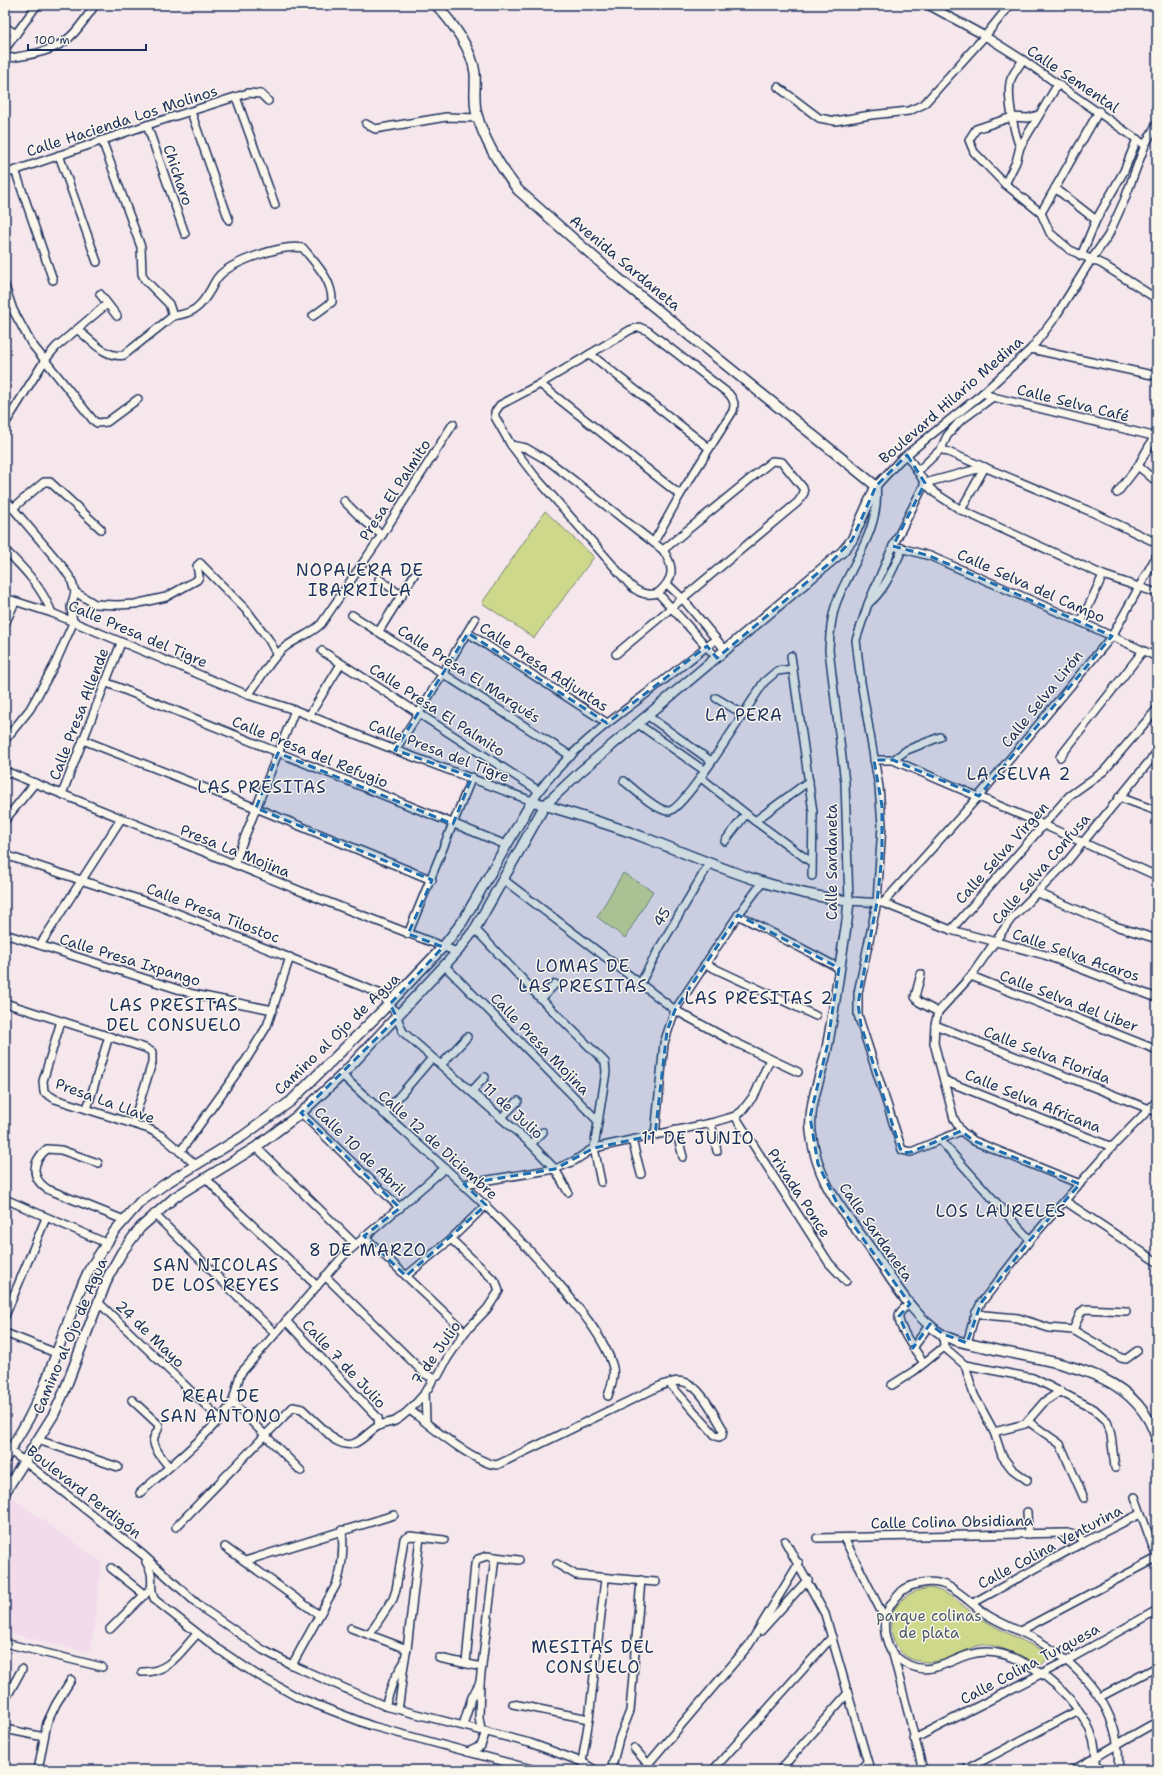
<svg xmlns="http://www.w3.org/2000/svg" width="1162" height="1775" viewBox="0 0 1162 1775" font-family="'Shantell Sans',sans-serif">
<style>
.built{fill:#f2dcec}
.green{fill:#cdd88b;stroke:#748474}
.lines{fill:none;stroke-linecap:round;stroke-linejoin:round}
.minor-casing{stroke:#1b2f5e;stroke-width:10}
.tertiary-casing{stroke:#1b2f5e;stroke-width:12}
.minor{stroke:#fbf7ec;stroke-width:7}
.tertiary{stroke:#fbf7ec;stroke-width:9}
.marked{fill:#1f6fb2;fill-opacity:0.2;stroke:#1f6fb2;stroke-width:3;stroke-dasharray:8 5;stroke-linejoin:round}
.labels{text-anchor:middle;stroke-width:3;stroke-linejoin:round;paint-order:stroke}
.street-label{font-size:15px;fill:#1b2f5e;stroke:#fbf7ec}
.park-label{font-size:15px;fill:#485969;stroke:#fbf7ec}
.quarter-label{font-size:17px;letter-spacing:1px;fill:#1b2f5e;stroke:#fbf7ec}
</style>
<rect width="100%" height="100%" fill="#f6e7ec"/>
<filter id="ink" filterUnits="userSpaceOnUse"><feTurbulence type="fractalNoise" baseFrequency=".025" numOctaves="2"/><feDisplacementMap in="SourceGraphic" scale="8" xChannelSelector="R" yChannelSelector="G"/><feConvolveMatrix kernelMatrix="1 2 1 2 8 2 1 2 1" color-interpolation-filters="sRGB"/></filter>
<g filter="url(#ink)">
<!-- built -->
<polygon class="built" points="12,1498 102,1562 91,1653 5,1632 5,1510"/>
<!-- green -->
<g class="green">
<polygon points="545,511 594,557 534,638 482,603"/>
<polygon points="623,873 653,891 625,938 597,917"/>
<path d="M930 1588C956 1594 960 1606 980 1618 1003 1632 1028 1643 1052 1655L1039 1667C1022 1658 1002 1644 982 1645 971 1646 962 1654 951 1658 928 1665 902 1665 893 1638 889 1626 891 1613 898 1604 907 1593 917 1590 930 1588Z"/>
</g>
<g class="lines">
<!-- minor casing -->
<g class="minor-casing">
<g id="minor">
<polyline points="928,5 985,36 1023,60 1145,145"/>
<polyline points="5,27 16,34"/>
<polyline points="5,49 37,5"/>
<path d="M5 59C26 55 53 53 70 37 80 28 87 16 95 5"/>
<polyline points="1058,84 1020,147 1016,162 1005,184 1041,213 1050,233 1070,250 1102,264 1157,299"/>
<polyline points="778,87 819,118 835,121 871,115 909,111 924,104 985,36 1010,5"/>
<polyline points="236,97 275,205"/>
<polyline points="191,112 229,220"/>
<path d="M1157 123 1145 145 1124 201 1108 236 1091 260 1054 319 1031 349 983 393 900 460 876 486C881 528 852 563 837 601 831 617 830 633 829 650L845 783 849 901 883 903 951 930 1045 955 1157 998"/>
<polyline points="366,124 375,129 446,117 479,118"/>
<polyline points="147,125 185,234"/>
<path d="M1020 147C1014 133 1006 93 1011 79 1014 72 1019 66 1023 60"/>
<polyline points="59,155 97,262"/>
<polyline points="15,170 53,280"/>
<polyline points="5,174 147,125 248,93 261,94 268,101"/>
<polyline points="1005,184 974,152 969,140 976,129 1012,117 1028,118 1038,115"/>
<polyline points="1055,188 1096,220"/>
<polyline points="1041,213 1099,111"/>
<polyline points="1081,256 1096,220 1124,171 1137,139"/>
<polyline points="5,286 13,310 31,343 93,420 97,423 107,422 138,399"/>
<polyline points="100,294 117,316"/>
<path d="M173 316C194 313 200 308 211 289 213 285 216 279 219 276 233 261 283 244 303 248 315 263 333 280 332 302L313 316"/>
<path d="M78 330C91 340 106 359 124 355L173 316 169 304 145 280 142 274 141 247 102 140"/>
<polyline points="1031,349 1157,376"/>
<polyline points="590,354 709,448"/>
<polyline points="540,384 680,495"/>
<polyline points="983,393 993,397 1157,437"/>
<polyline points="5,424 45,360 56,347 107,304"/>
<path d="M511 445 526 448 550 462 663 550C675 568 674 579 658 593 648 596 638 593 630 585L534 475 511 445 495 417V412L500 405 540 384 630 330 639 327 648 331 729 394C734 400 735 404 733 411L680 495 654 542"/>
<polyline points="941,449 1094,513 1157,543"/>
<polyline points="907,455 925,483 935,493 961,510 1103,575 1157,593"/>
<polyline points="1138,466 1157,482"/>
<polyline points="919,470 941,449 947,436 959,422 993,397"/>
<polyline points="1117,493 1138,466 1157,432"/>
<polyline points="5,499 62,566 71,579 75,592 71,607 73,623 55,664 30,709 5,740"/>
<polyline points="344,501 361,518 382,535"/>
<polyline points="13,508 44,482 50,482 101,529"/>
<polyline points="961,510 985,467"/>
<polyline points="893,546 930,556 1081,622 1157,657"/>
<path d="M5 550C25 569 42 588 52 613"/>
<polyline points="379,579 402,596"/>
<polyline points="667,584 683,599 726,651"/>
<polyline points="75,592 95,604 117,605 135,604 166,597 197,580 199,577 197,566 200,563 248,612 269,640 277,655"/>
<polyline points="658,593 717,658"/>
<path d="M5 598 52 613 248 695 295 710 395 750 532 801C558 761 604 725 642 697 667 678 692 658 716 639"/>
<path d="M869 603C886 589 893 568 903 548"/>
<polyline points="352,615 571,756"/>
<polyline points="1081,622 1103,575"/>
<polyline points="5,624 15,602"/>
<polyline points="379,631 414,575"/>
<polyline points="468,633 607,723"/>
<polyline points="322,651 539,791"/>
<polyline points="616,654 798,502 804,493 803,488 782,462 772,461 663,550"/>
<polyline points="791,656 813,812 812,876"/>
<polyline points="105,682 506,845"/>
<path d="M248 695C260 680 270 659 284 648 296 638 310 635 321 624L382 535 453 424"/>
<polyline points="716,698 743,714"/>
<polyline points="309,716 341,664"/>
<polyline points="648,716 711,761"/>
<polyline points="638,724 705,771"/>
<polyline points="83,740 256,808 432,880"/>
<polyline points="395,750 419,713 475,619"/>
<polyline points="1060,757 1143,651"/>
<polyline points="874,760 893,760 1044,825 1157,876"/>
<polyline points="893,760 907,750 940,737"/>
<polyline points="5,771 320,899 457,952"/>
<polyline points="700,777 755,821 811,862"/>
<path d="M624 781C634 789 658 812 669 811 685 809 752 700 764 682L777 671 793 669"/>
<polyline points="62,794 121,643"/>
<polyline points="1119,797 1157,811"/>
<polyline points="5,820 35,783"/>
<polyline points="755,821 809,781"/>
<polyline points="725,841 746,814"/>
<polyline points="5,855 159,906 381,994 394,1010 403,1032 531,1144 555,1169 568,1192"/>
<polyline points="234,864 295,710"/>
<polyline points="504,880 675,1010 728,1039 798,1072"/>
<polyline points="1038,893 1115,926 1157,939"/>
<polyline points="883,903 979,796 1112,636 1157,555"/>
<polyline points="738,915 839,968"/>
<polyline points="475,929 541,999 605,1062 606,1072 594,1148 601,1182"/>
<polyline points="951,930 1069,796 1104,771 1157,709"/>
<polyline points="5,934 193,994 273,1010"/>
<polyline points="408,934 472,777"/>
<polyline points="40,945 121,819"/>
<polyline points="705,964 816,1016"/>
<polyline points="445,966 597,1120"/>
<polyline points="921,974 915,997 919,1002 938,1012"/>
<polyline points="971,976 1157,1050"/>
<polyline points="640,984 660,947 709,864"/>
<polyline points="541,999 555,984"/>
<polyline points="5,1003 145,1048 152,1052 152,1063 133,1123"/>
<polyline points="61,1021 43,1081 44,1092 55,1099 149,1129 162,1136 196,1165"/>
<polyline points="935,1025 1157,1112"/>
<polyline points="441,1065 467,1037"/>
<path d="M342 1075C419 1147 498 1209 564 1290 581 1311 604 1338 612 1364 616 1375 611 1386 608 1396"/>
<polyline points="944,1080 1112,1147"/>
<polyline points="472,1091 485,1077"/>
<polyline points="87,1109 109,1036"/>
<polyline points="301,1113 400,1208"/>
<polyline points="384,1114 432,1058"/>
<polyline points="735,1116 829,1263 846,1281"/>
<polyline points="501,1118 518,1101"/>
<polyline points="711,1123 717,1151"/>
<polyline points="676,1130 683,1157"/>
<polyline points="961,1131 911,1152 902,1150 858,1015 858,993 877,902 882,825 879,787 861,682 856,640 868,604 893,546 925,483 985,467"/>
<polyline points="655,1135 664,1043 675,1010 738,915 762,883"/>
<polyline points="632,1140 641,1174"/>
<polyline points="940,1140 1030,1240"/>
<polyline points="531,1144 543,1132"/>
<polyline points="256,1147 355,1244"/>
<polyline points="180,1152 246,1060 267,1026 290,957"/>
<path d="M98 1163 61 1150 47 1149C31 1162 31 1178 47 1189L124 1220"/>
<polyline points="206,1178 228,1202 317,1286"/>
<polyline points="464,1184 555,1169 574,1161 594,1148 711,1123 735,1116 742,1111 755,1094 770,1059"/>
<polyline points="1080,1184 974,1141 961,1131 954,1119 934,1043 935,1025 938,1012 971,976 1011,919 1066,863 1157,752"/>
<polyline points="5,1199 106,1243"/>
<polyline points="1065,1201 1157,1262"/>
<polyline points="154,1214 275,1333"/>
<polyline points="364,1236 465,1332"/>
<polyline points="325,1276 425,1374 433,1378"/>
<polyline points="406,1276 451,1239 486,1205"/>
<polyline points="98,1302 219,1418"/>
<path d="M910 1304C906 1307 900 1310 899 1315 897 1327 917 1353 924 1363"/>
<polyline points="976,1312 984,1315 1018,1318 1049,1328 1073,1330 1121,1358 1126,1359 1137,1351"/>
<polyline points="5,1316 46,1218"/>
<polyline points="286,1321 378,1418 379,1426"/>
<polyline points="1073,1330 1081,1312 1085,1309 1126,1311"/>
<polyline points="5,1333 56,1353"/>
<polyline points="967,1343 974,1318 981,1303 1030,1240 1112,1147 1157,1101"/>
<polyline points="944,1347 965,1365 1033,1378 1094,1409 1107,1421 1111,1435 1115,1468"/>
<polyline points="913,1348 930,1324"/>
<polyline points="965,1365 974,1395 994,1432 1002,1456 1012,1469 1027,1480"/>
<polyline points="433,1378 438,1376 447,1359 465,1332 487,1309 499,1291 496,1282 451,1239"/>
<polyline points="892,1385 914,1371 944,1347 943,1334"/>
<polyline points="425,1392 426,1422"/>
<path d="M132 1400 159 1425C159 1431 156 1432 154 1437 151 1447 164 1460 169 1467"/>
<polyline points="233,1403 301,1471"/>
<path d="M410 1410C429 1425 474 1463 497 1465L660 1386C668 1383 676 1380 684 1382 700 1385 715 1416 723 1429L722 1436 719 1437 715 1435 669 1383"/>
<polyline points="1029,1422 1060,1444 1084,1498"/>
<polyline points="994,1432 1025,1424 1044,1402 1061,1391"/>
<polyline points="38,1440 118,1467"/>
<polyline points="10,1451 24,1461 142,1554 202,1608 263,1650 292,1665 385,1706 530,1743 582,1762 595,1770"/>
<path d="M140 1493C171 1465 206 1438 231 1405 234 1401 237 1381 241 1373L344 1255 445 1168"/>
<polyline points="1135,1497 1157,1558"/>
<polyline points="1027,1512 1028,1534"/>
<path d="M176 1527 293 1407 302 1409 335 1440C357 1453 363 1434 380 1425 385 1423 390 1423 395 1421 407 1414 430 1391 433 1378"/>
<polyline points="817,1538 1067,1533 1078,1536 1084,1542"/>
<polyline points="844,1538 885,1619"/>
<polyline points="785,1541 825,1614 870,1770"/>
<polyline points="225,1547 319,1615"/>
<polyline points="245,1561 394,1515"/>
<path d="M146 1562C157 1578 147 1587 155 1600L215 1647 254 1673 299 1698 372 1726 535 1770"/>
<polyline points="557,1564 576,1575 656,1582"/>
<polyline points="111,1568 145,1595"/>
<polyline points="973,1603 1084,1542 1140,1514"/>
<polyline points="351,1628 407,1649"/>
<polyline points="110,1629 151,1588"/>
<polyline points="761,1631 808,1579"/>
<polyline points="1020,1631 1157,1558"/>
<polyline points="369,1635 393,1599 396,1590 404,1539 410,1536 444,1540"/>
<polyline points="5,1643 102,1667"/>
<polyline points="893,1654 923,1770"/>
<polyline points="439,1658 482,1667"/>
<polyline points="466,1663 475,1564 478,1559 487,1556 519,1560"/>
<path d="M292 1665 336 1585C343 1567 344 1550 342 1530"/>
<path d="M142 1672C169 1673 180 1652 197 1634"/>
<polyline points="1100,1697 1157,1667"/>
<polyline points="5,1700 22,1669"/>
<polyline points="513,1704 589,1719"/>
<polyline points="385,1706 394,1679 403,1664"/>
<path d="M398 1709C402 1689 402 1669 407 1649L420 1537"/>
<polyline points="463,1725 472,1697 480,1682"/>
<polyline points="5,1729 44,1737"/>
<polyline points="481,1730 479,1717 480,1682 495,1557"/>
<polyline points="914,1739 1066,1661 1157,1610"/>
<polyline points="634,1748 653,1770"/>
<polyline points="468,1752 481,1746 486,1731"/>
<polyline points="582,1762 589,1719 605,1579"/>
<polyline points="648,1764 749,1645 799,1563"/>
<polyline points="38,1770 47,1723 56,1704 71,1680"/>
<polyline points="611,1770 619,1739 630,1711 641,1580"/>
<polyline points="713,1770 832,1637"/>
<polyline points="780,1770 847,1694"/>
<polyline points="860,1770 867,1762"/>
<polyline points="965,1770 1077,1711"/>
<path d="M1073 1770C1101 1755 1128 1737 1157 1722"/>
<path d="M1096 1770C1097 1754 1094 1736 1086 1722 1068 1690 1024 1652 986 1652 951 1652 932 1687 895 1656 887 1649 883 1630 885 1619 887 1608 894 1599 902 1591 908 1586 915 1584 923 1583 952 1578 967 1603 989 1616 1004 1625 1021 1631 1037 1640 1084 1668 1123 1712 1118 1770"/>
</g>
</g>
<!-- tertiary casing -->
<g class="tertiary-casing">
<g id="tertiary">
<path d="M5 1459 29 1418 44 1387 79 1292 89 1270 114 1232 140 1202 165 1184 243 1136 291 1101 383 1010 443 947 463 921 532 801C569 813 606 823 643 837 713 864 773 892 849 901L847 921C840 963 835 1006 827 1048 822 1075 808 1103 811 1132 813 1149 818 1167 826 1183 837 1206 853 1224 868 1245 890 1275 910 1315 943 1335 955 1342 970 1344 984 1347 1046 1363 1135 1365 1157 1440"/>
<path d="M5 1492 54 1414 64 1392 108 1277 122 1252 140 1228 175 1197 256 1147 301 1113 342 1075 457 952 475 929 545 805 580 772 842 552 852 540 876 486 618 278 518 190C501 168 485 142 477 115 473 101 476 87 475 73 472 49 452 22 436 5"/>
</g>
</g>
<!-- minor -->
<use href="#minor" class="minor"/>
<!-- tertiary -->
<use href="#tertiary" class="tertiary"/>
</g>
</g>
<!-- marked area -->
<path class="marked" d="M907 455 925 483 893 546 930 556 1112 636 979 796 893 760H874L882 806V856L877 902 858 1004 861 1025 900 1148 903 1153 911 1152 961 1131 974 1141 1080 1184 1030 1240 981 1303 967 1343 943 1334 930 1324 913 1348 899 1316 910 1304 836 1201 818 1164 810 1117 827 1047 839 968 738 915 675 1010 667 1031 655 1135 594 1148 555 1169 464 1184 486 1205 406 1276 364 1236 400 1208 301 1113 397 1018 390 1004 443 947 408 934 432 880 256 808 278 753 453 824 472 777 395 750 468 633 607 723 707 646 717 658 832 561 852 540 876 486Z"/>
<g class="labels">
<!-- street labels -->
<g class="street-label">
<text transform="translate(1073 79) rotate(34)" y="5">Calle Semental</text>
<text transform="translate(122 121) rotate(-18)" y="5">Calle Hacienda Los Molinos</text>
<text transform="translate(178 175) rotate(71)" y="5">Chicharo</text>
<text transform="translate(625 263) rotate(40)" y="5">Avenida Sardaneta</text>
<text transform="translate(951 400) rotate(-41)" y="5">Boulevard Hilario Medina</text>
<text transform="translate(1073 403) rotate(14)" y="5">Calle Selva Café</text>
<text transform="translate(395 490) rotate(-57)" y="5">Presa El Palmito</text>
<text transform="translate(1031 586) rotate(24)" y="5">Calle Selva del Campo</text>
<text transform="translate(138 634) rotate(23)" y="5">Calle Presa del Tigre</text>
<text transform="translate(544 667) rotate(33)" y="5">Calle Presa Adjuntas</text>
<text transform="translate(469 674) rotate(33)" y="5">Calle Presa El Marqués</text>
<text transform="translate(1042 699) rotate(-51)" y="5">Calle Selva Lirón</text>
<text transform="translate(437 710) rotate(33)" y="5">Calle Presa El Palmito</text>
<text transform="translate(79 714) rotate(-69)" y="5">Calle Presa Allende</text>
<text transform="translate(439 751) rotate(21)" y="5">Calle Presa del Tigre</text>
<text transform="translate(310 752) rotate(22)" y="5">Calle Presa del Refugio</text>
<text transform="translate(235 851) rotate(22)" y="5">Presa La Mojina</text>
<text transform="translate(1002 853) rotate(-48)" y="5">Calle Selva Virgen</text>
<text transform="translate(832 862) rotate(-90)" y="5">Calle Sardaneta</text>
<text transform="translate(1041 869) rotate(-49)" y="5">Calle Selva Confusa</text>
<text transform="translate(213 913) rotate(21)" y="5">Calle Presa Tilostoc</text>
<text transform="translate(662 917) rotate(-59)" y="5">45</text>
<text transform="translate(1076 955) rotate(19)" y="5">Calle Selva Acaros</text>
<text transform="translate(130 960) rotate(17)" y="5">Calle Presa Ixpango</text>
<text transform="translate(1069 1001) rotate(21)" y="5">Calle Selva del Liber</text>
<text transform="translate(337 1034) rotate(-44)" y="5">Camino al Ojo de Agua</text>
<text transform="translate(540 1044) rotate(46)" y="5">Calle Presa Mojina</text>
<text transform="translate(1047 1055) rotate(21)" y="5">Calle Selva Florida</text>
<text transform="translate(105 1101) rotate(20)" y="5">Presa La Llave</text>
<text transform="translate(1033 1101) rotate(22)" y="5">Calle Selva Africana</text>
<text transform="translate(513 1111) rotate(42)" y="5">11 de Julio</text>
<text transform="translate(438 1145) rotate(42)" y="5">Calle 12 de Diciembre</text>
<text transform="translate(360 1151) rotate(44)" y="5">Calle 10 de Abril</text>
<text transform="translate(799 1193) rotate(57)" y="5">Privada Ponce</text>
<text transform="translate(876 1232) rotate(55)" y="5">Calle Sardaneta</text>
<text transform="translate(150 1334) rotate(44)" y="5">24 de Mayo</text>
<text transform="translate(70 1336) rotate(-67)" y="5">Camino al Ojo de Agua</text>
<text transform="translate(436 1353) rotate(-55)" y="5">7 de Julio</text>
<text transform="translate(344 1364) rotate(47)" y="5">Calle 7 de Julio</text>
<text transform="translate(84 1492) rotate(38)" y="5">Boulevard Perdigón</text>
<text transform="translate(952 1522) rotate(-1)" y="5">Calle Colina Obsidiana</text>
<text transform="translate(1050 1547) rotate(-28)" y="5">Calle Colina Venturina</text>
<text transform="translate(1030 1664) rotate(-28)" y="5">Calle Colina Turquesa</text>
</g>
<!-- park labels -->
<g class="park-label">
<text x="929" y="1621">parque colinas<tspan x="929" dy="17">de plata</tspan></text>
</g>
<!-- quarter labels -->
<g class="quarter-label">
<text x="360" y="576">NOPALERA DE<tspan x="360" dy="20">IBARRILLA</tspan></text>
<text x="744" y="721">LA PERA</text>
<text x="1019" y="780">LA SELVA 2</text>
<text x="262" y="793">LAS PRESITAS</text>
<text x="583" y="972">LOMAS DE<tspan x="583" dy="20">LAS PRESITAS</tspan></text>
<text x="759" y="1004">LAS PRESITAS 2</text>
<text x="174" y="1011">LAS PRESITAS<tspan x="174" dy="20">DEL CONSUELO</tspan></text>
<text x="698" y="1144">11 DE JUNIO</text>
<text x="1001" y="1217">LOS LAURELES</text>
<text x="368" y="1256">8 DE MARZO</text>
<text x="216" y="1271">SAN NICOLAS<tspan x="216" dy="20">DE LOS REYES</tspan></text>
<text x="221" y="1402">REAL DE<tspan x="221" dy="20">SAN ANTONO</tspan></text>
<text x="593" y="1653">MESITAS DEL<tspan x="593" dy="20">CONSUELO</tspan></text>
</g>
</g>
<!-- margin -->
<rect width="1162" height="1775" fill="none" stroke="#fbf7ec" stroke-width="20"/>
<rect x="10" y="10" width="1142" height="1755" fill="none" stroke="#1b2f5e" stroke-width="1.5" filter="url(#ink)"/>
<!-- scale -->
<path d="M28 44v6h118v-6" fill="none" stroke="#1b2f5e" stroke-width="2"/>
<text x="34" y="44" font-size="12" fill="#1b2f5e" stroke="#fbf7ec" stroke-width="3" paint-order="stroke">100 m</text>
</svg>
